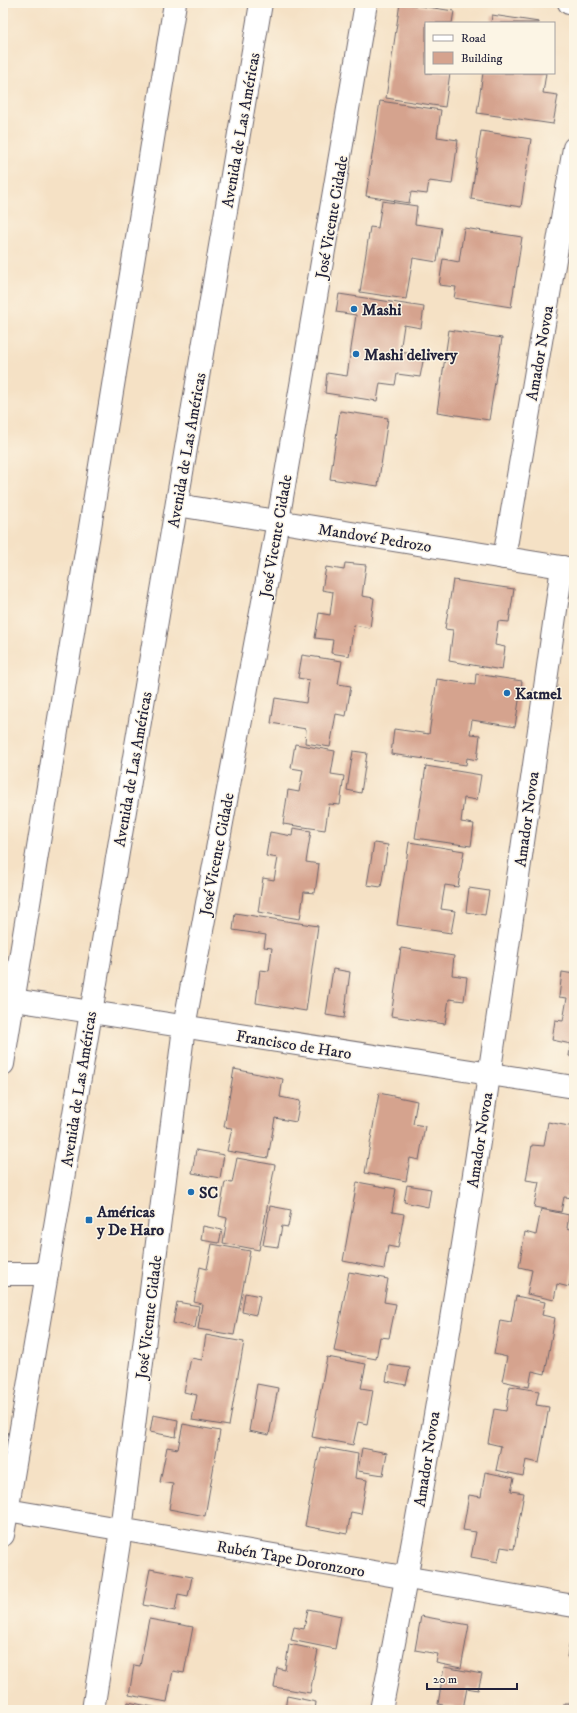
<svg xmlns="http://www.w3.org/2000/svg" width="577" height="1713" viewBox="0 0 577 1713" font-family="'IM FELL DW Pica',serif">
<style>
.building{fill:#d5a38e}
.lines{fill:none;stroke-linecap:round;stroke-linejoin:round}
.minor-casing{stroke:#6c656b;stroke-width:24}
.major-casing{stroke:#6c656b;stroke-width:24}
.minor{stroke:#fff;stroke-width:22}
.major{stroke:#fff;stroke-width:22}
.poi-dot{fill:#1f6fb2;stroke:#fcf5e5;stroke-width:1.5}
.labels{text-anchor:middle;stroke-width:3;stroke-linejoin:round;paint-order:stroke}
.street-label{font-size:16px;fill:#22223b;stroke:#fcf5e5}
.poi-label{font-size:16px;font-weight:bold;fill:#22223b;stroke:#fcf5e5;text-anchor:start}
</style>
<rect width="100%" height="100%" fill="#fcf5e5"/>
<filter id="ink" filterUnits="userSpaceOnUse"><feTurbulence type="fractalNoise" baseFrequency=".025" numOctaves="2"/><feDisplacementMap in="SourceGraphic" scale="8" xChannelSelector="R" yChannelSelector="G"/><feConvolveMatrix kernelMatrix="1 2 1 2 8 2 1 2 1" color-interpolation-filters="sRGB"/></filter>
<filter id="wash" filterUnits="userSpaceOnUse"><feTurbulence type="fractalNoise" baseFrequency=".012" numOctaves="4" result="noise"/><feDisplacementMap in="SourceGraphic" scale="16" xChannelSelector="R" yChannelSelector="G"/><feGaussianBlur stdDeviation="0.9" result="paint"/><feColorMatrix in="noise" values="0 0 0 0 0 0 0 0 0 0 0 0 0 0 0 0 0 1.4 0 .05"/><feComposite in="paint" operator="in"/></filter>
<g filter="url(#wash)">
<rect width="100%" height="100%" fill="#f5e1c5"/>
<g id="blocks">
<!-- building -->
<g class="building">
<polygon points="400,3 454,11 452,23 426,23 426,73 450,73 445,107 386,98"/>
<polygon points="492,15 539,22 539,23 491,23"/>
<polygon points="483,73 546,73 543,93 558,95 553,124 477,113"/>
<polygon points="380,101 441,110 437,137 458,140 452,184 429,181 427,194 411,192 409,203 366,196"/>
<polygon points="481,131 531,139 521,207 471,199"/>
<polygon points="382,201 417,206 415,224 442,228 437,262 413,258 406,299 360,292 370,227 378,228"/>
<polygon points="464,228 522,237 511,307 454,298 456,287 439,285 443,259 459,262"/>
<polygon points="339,294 424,307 421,328 404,325 400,352 424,356 420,377 397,374 395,385 380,383 377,401 325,393 327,373 347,376 356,315 336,312"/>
<polygon points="449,330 502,338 489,420 437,412"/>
<polygon points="340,411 388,418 378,486 330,479"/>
<polygon points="345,563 366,565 362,596 374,598 370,628 354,625 349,656 331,653 333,640 315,638 319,613 330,615 333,592 322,590 326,567 344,570"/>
<polygon points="453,580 514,589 509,622 498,621 495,645 505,647 502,670 449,661 453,630 445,629"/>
<polygon points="302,655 342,661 338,684 351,686 346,716 336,714 330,747 305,743 306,729 271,723 275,698 306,703 309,680 298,678"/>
<polygon points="476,674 522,681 515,727 472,720 470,734 480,735 477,760 467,758 466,765 391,754 394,729 429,734 437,679 475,685"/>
<polygon points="295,744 335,751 331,774 344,776 340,805 329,804 325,830 283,824 288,790 299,792 303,770 291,768"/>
<polygon points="353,751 367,753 361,793 347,790"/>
<polygon points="426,766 481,775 477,800 464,798 461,822 474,824 471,846 415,838"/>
<polygon points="293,828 311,831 306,862 319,864 315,893 304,892 300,919 258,912 263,878 274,880 278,858 266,856 270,832 292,836"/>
<polygon points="409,842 464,851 458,887 445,885 441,909 455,911 451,933 397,925"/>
<polygon points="374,843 388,845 381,887 367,885"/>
<polygon points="469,888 489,891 485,915 466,912"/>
<polygon points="235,913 318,926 306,1011 256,1003 260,970 269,971 272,948 264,947 266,935 233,930"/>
<polygon points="401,948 454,956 452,975 467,977 464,1001 449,999 445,1024 391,1016"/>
<polygon points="333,969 350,972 344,1018 326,1015"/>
<polygon points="562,972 574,974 574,1057 569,1056 571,1044 552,1040 555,1020 563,1021 567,998 559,997"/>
<polygon points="234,1069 283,1079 280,1097 300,1101 296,1122 275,1118 268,1158 227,1151 232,1128 224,1127"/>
<polygon points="379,1093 417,1101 413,1124 425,1126 419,1160 410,1158 406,1181 365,1173"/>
<polygon points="548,1122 574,1127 574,1198 564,1197 561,1212 534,1207 539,1182 526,1180 532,1145 544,1146"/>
<polygon points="196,1150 224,1155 220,1178 192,1173"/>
<polygon points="237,1158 275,1165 259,1250 223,1243 227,1218 219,1216 225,1182 232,1183"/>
<polygon points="357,1182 396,1189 392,1212 404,1214 398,1248 388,1246 384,1269 343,1261"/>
<polygon points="407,1185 431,1189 428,1207 404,1202"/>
<polygon points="270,1206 291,1210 288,1227 282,1226 278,1247 263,1245"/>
<polygon points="541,1209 569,1215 567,1228 574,1230 574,1262 569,1287 557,1284 554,1300 527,1294 532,1270 519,1267 525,1232 536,1235"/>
<polygon points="203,1226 222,1230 219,1243 201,1240"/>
<polygon points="212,1244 250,1251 234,1335 198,1329 202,1304 194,1302 200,1267 207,1269"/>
<polygon points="349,1272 388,1279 384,1302 396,1304 389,1338 380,1337 376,1359 334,1351"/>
<polygon points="245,1293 260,1296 256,1315 242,1312"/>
<polygon points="516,1296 545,1302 542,1315 555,1318 545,1374 532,1371 529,1387 502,1381 507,1357 494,1354 500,1320 511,1322"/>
<polygon points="177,1302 199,1306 195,1328 173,1323"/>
<polygon points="206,1335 244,1342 229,1426 192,1420 197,1395 184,1392 191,1358 202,1360"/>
<polygon points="327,1357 366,1364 361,1388 373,1390 367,1424 358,1422 353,1445 312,1437"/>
<polygon points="389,1365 410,1368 406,1385 386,1381"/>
<polygon points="257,1384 278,1388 269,1435 249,1431"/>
<polygon points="510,1386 539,1391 536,1405 549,1407 539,1463 526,1460 523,1476 496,1470 501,1446 488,1443 494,1409 506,1411"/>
<polygon points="153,1415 178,1420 176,1437 150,1432"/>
<polygon points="183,1424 220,1431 205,1516 169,1509 173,1484 160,1482 167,1447 178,1449"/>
<polygon points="320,1447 358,1454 355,1478 367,1480 361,1514 351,1512 347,1534 305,1526"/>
<polygon points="362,1448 387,1453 383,1475 358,1471"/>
<polygon points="485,1472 514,1478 511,1491 524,1493 514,1549 501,1547 498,1562 471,1557 476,1532 463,1530 469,1495 481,1497"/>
<polygon points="150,1569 192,1577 188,1596 178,1594 175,1611 143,1605"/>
<polygon points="308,1609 341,1616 335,1649 291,1640 294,1627 304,1629"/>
<polygon points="421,1616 469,1625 461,1668 436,1663 438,1654 415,1650"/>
<polygon points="149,1619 193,1627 184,1673 173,1671 167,1702 129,1695 134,1665 140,1666"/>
<polygon points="570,1640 574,1641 574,1659 567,1657"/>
<polygon points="289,1644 318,1650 310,1693 274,1687 277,1668 285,1670"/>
<polygon points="444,1667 482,1674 478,1690 467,1688 463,1709 438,1704"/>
<polygon points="573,1688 574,1710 563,1710 564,1704 570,1704"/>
<polygon points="287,1696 316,1702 315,1710 285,1710"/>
<polygon points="128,1702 163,1709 163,1710 126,1710"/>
<polygon points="430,1706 446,1709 446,1710 429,1710"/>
</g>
</g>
</g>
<g filter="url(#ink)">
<use href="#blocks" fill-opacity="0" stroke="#6c656b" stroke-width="1"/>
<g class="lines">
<!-- minor casing -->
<g class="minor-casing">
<g id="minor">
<polyline points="569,3 574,4"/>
<polyline points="177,505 574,569"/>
<polyline points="504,558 574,148"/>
<polyline points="14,1000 574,1087"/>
<polyline points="3,1274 47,1274"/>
<polyline points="7,1510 574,1606"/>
<polyline points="93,1710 121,1530 184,1027 278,521 366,3"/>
<path d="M381 1710C456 1331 508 949 562 567"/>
</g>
</g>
<!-- major casing -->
<g class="major-casing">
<g id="major">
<polyline points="3,1064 175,3"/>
<polyline points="3,1535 261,3"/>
</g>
</g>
<!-- minor -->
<use href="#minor" class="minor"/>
<!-- major -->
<use href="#major" class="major"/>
</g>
</g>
<!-- markers -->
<g class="poi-dot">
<circle cx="354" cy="309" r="4"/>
<circle cx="356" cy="354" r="4"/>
<circle cx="507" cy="693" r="4"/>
<circle cx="191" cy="1192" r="4"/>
<rect x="85" y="1216" width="8" height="8" rx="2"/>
</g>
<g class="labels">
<!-- street labels -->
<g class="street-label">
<text transform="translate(240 130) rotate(-80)" y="6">Avenida de Las Américas</text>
<text transform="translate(331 217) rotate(-80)" y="6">José Vicente Cidade</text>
<text transform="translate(539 353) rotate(-80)" y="6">Amador Novoa</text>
<text transform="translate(186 450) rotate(-80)" y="6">Avenida de Las Américas</text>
<text transform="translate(275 536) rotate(-80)" y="6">José Vicente Cidade</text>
<text transform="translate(375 537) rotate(9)" y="6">Mandové Pedrozo</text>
<text transform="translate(132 769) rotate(-80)" y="6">Avenida de Las Américas</text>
<text transform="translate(526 819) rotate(-82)" y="6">Amador Novoa</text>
<text transform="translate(216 854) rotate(-79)" y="6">José Vicente Cidade</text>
<text transform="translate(294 1044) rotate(9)" y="6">Francisco de Haro</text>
<text transform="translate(78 1089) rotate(-81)" y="6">Avenida de Las Américas</text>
<text transform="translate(479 1140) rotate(-81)" y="6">Amador Novoa</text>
<text transform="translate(148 1317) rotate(-83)" y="6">José Vicente Cidade</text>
<text transform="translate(426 1459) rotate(-81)" y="6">Amador Novoa</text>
<text transform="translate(291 1558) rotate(10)" y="6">Rubén Tape Doronzoro</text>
</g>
<!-- poi labels -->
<g class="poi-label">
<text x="362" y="315">Mashi</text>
<text x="364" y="360">Mashi delivery</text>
<text x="515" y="699">Katmel</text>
<text x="199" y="1198">SC</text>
<text x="97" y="1217">Américas<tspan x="97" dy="18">y De Haro</tspan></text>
</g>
</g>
<!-- margin -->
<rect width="577" height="1713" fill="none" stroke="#fcf5e5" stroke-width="16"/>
<!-- legend -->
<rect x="425" y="22" width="130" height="52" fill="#fcf5e5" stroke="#a5a1a1"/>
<rect x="433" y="35" width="20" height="6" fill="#ffffff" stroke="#a5a1a1"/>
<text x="461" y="42" font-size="12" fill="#22223b">Road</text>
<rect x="433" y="52" width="20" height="12" fill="#d5a38e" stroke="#a5a1a1"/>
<text x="461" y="62" font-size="12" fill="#22223b">Building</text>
<!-- scale -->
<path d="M427 1683v6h90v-6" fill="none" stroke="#22223b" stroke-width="2"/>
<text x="433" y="1683" font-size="12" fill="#22223b" stroke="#fcf5e5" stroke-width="3" paint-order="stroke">20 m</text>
</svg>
